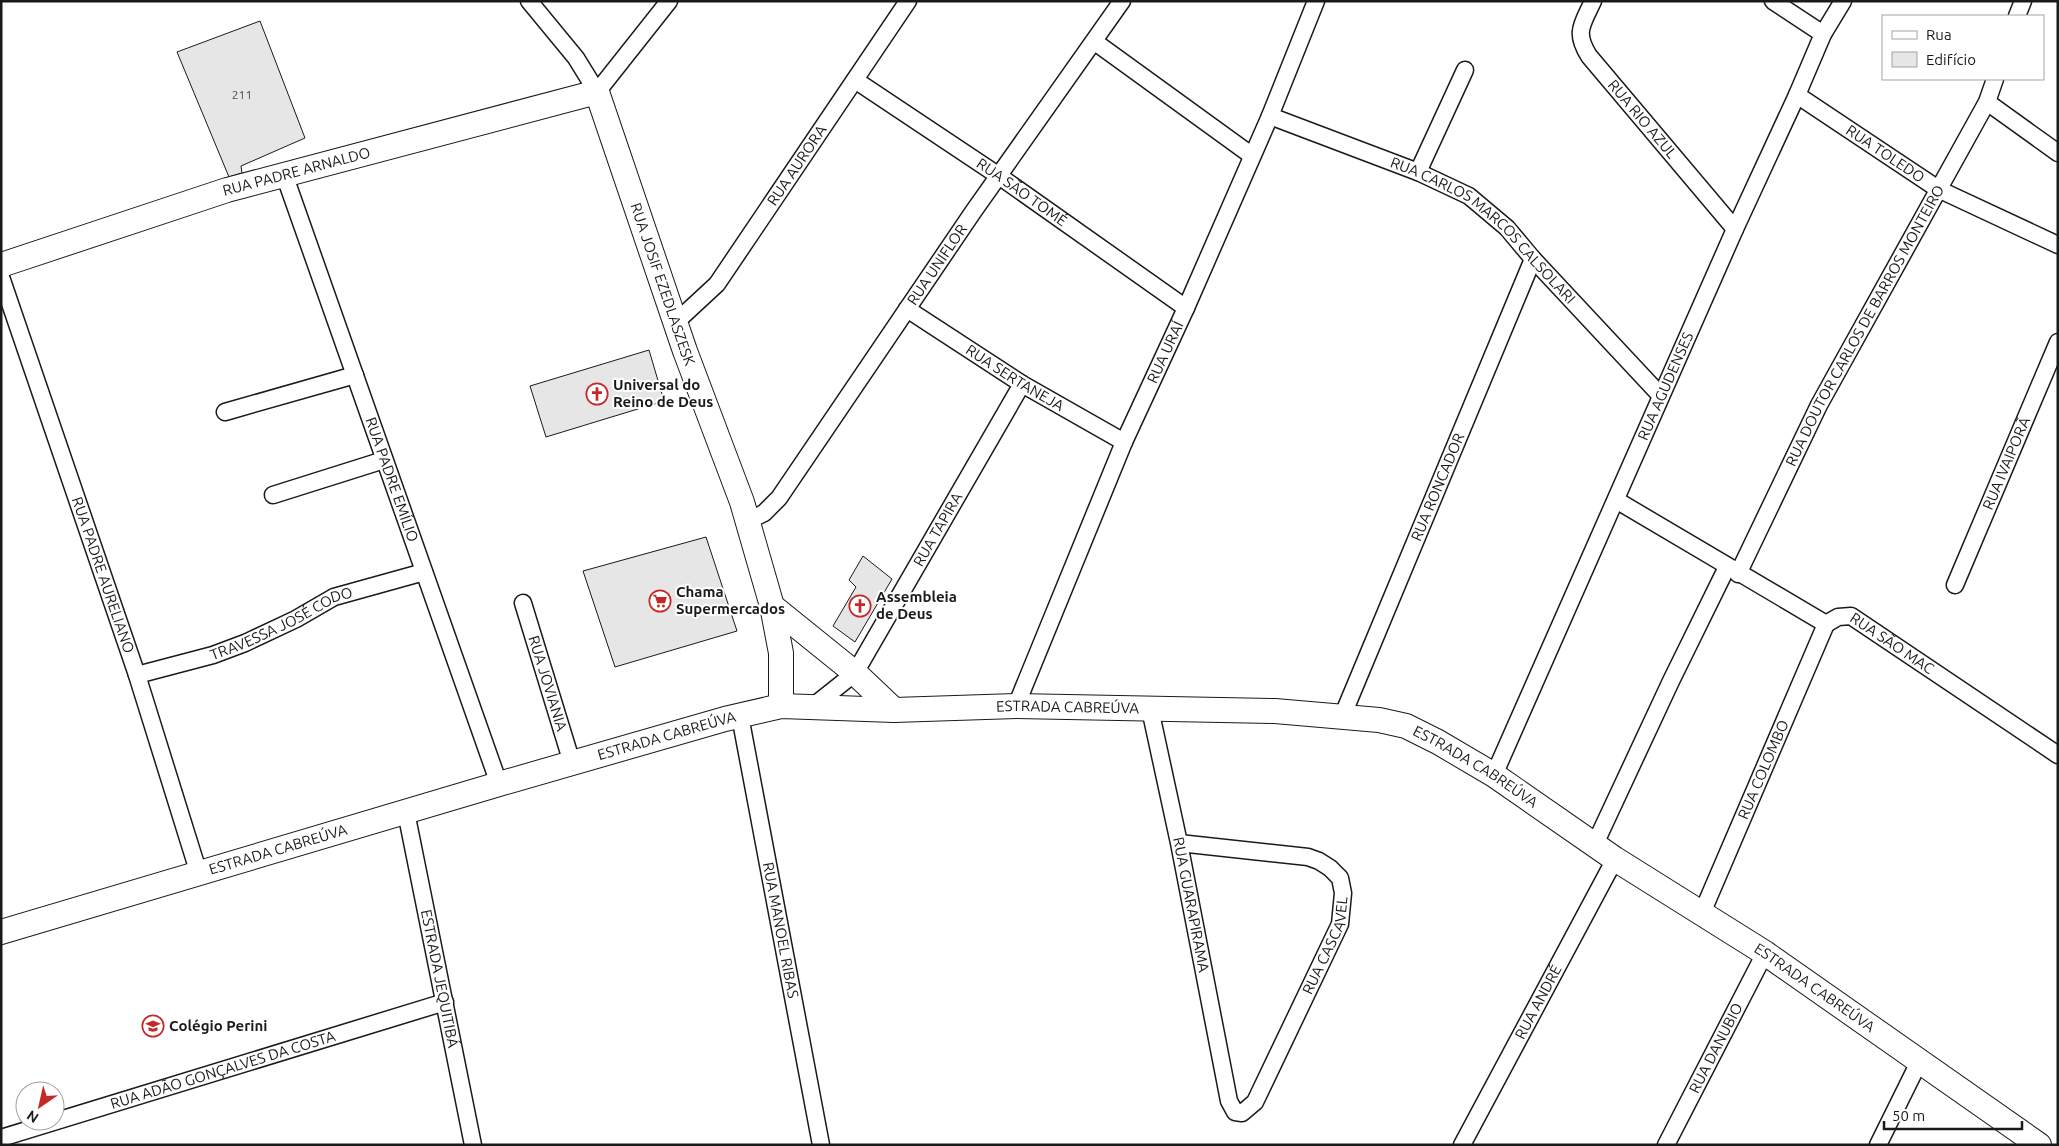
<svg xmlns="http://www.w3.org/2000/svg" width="2059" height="1146" viewBox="0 0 2059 1146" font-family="Ubuntu,sans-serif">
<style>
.building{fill:#e6e6e6;stroke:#1a1a1a}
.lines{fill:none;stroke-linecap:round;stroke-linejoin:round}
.street-casing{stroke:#1a1a1a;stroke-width:19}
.secondary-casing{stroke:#1a1a1a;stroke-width:26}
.street{stroke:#fff;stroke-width:16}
.secondary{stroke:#fff;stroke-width:24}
.labels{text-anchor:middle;stroke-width:4;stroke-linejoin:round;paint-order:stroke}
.number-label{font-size:12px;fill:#4d4d4d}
.street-label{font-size:15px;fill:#1a1a1a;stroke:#fff}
.poi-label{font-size:15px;font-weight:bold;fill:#1a1a1a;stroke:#fff;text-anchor:start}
</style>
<rect width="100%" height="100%" fill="#fff"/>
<!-- building -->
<g class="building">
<polygon points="260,21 305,138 241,166 242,173 229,177 177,52"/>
<polygon points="649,350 664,401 546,437 530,386"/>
<polygon points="706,537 737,631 615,667 583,571"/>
<polygon points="863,556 892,579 855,642 833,626 856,587 849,580"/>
</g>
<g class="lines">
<!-- street casing -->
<g class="street-casing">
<g id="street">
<polyline points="529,1 576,58 597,92 669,1"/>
<path id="s1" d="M1593 1C1582 25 1574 32 1589 56L1735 229"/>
<polyline points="1773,1 1823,34"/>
<polyline points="2017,16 2023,1"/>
<polyline points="1095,42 1251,155"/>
<path id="s2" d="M855 80 999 176 1186 308"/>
<path id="s3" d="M1797 95 1938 189 2058 245"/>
<polyline points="1987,102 2058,153"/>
<path id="s4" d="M1270 116 1418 172 1469 196 1507 228 1533 259 1661 396"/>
<polyline points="1418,172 1465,70"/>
<path id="s5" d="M284 174 499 784"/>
<path id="s6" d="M1 277 137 675 199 874"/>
<path id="s7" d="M907 309 1022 384 1124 442"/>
<path id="s8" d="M676 322 717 284 908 1"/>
<polyline points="225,412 355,375"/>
<polyline points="273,495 384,460"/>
<path id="s9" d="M1616 500 1826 624 1838 617 1851 616 2058 755"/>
<path id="s10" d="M748 521 764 513 779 498 973 212 1122 1"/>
<path id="s11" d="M1738 574 1819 405 1987 102 1995 79"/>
<path id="s12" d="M1955 585 2058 342"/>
<path id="s13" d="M523 603 572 763"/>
<path id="s14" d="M137 675 213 655 245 643 296 619 334 597 424 572"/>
<path id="s15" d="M1016 706 1124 442 1186 308 1270 116 1316 1"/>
<path id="s16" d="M811 708 855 673 1022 384"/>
<path id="s17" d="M1150 709 1179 843 1229 1101 1235 1112 1242 1113 1255 1102 1340 924 1343 893 1340 878 1330 868 1319 861 1308 857 1179 843"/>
<path id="s18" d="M740 716 821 1145"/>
<path id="s19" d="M1342 717 1533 259"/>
<path id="s20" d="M1494 775 1735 229 1797 95 1823 34 1843 1"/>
<path id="s21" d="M406 812 473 1145"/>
<polyline points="1595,844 1671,681 1727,567"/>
<path id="s22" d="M1702 913 1826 624"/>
<path id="s23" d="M1 1138 445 1002"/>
<path id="s24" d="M1462 1145 1615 859"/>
<path id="s25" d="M1666 1145 1765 953"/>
<polyline points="1878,1145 1920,1060"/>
</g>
</g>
<!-- secondary casing -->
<g class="secondary-casing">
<g id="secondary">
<path id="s26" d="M1 265 227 190 597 92 685 351 742 502 772 606 781 653V706"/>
<polyline points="772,606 855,673 894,710"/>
<path id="s27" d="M1 932 499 784 725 719 781 706 894 710 1016 706 1275 711 1379 720 1406 726 1438 742 1494 775 1615 859 1765 953 2039 1145"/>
</g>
</g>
<!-- street -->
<use href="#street" class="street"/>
<!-- secondary -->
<use href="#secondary" class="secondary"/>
</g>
<!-- icons -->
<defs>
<g id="church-ring" transform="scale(1.125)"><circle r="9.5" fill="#fff" stroke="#c62828" stroke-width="1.5"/><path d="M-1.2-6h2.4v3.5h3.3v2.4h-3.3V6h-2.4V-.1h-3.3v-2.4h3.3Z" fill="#c62828"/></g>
<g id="supermarket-ring" transform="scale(1.125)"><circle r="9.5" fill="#fff" stroke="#c62828" stroke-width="1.5"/><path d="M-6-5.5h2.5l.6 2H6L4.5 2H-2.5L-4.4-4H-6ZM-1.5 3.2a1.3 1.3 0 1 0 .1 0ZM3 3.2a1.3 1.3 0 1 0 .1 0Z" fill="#c62828"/></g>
<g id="school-ring" transform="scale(1.125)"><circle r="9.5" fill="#fff" stroke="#c62828" stroke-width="1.5"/><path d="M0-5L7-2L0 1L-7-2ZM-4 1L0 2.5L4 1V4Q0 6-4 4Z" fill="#c62828"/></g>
</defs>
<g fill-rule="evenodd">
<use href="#church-ring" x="597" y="394"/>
<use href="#supermarket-ring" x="660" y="601"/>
<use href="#church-ring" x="860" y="606"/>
<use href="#school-ring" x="153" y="1026"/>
</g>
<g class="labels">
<!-- number labels -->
<g class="number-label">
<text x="242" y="99">211</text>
</g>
<!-- street labels -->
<g class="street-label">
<text dy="5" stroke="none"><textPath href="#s1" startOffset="142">RUA RIO AZUL</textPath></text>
<text dy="5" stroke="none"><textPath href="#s3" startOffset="106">RUA TOLEDO</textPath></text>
<text dy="5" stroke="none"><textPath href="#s8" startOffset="199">RUA AURORA</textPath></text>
<text dy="5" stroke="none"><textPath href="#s26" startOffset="310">RUA PADRE ARNALDO</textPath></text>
<text dy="5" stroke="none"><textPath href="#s2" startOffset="201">RUA SÃO TOMÉ</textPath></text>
<text dy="5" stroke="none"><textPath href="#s4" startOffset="246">RUA CARLOS MARCOS CALSOLARI</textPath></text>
<text dy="5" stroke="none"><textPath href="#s10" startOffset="321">RUA UNIFLOR</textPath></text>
<text dy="5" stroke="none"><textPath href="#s26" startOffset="824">RUA JOSIF EZEDLASZESK</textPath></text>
<text dy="5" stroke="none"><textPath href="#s11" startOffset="279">RUA DOUTOR CARLOS DE BARROS MONTEIRO</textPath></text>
<text dy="5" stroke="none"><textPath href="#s15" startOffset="384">RUA URAÍ</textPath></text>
<text dy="5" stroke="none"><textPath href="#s7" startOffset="128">RUA SERTANEJA</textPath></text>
<text dy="5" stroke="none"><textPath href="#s20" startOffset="425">RUA AGUDENSES</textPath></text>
<text dy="5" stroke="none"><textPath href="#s12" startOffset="132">RUA IVAIPORÃ</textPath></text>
<text dy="5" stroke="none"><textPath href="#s5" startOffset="324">RUA PADRE EMÍLIO</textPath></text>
<text dy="5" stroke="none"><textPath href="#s19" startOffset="249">RUA RONCADOR</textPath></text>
<text dy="5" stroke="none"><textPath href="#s16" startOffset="222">RUA TAPIRA</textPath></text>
<text dy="5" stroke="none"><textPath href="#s6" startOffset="315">RUA PADRE AURELIANO</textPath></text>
<text dy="5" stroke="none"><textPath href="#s14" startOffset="154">TRAVESSA JOSÉ CODO</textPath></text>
<text dy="5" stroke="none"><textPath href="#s9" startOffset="320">RUA SÃO MAC</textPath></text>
<text dy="5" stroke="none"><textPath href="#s13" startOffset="84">RUA JOVIANIA</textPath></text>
<text dy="5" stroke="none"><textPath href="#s27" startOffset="1099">ESTRADA CABREÚVA</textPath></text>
<text dy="5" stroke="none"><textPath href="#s27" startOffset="694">ESTRADA CABREÚVA</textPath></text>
<text dy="5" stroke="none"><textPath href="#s27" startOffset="1519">ESTRADA CABREÚVA</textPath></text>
<text dy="5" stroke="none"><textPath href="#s22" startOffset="156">RUA COLOMBO</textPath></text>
<text dy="5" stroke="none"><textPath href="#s27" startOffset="289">ESTRADA CABREÚVA</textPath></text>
<text dy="5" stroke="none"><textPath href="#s17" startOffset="200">RUA GUARAPIRAMA</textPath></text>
<text dy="5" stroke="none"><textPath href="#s18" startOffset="218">RUA MANOEL RIBAS</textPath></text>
<text dy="5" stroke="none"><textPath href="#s17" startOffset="609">RUA CASCAVEL</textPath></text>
<text dy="5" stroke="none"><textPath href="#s21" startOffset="170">ESTRADA JEQUITIBÁ</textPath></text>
<text dy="5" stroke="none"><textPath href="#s27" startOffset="1924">ESTRADA CABREÚVA</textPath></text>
<text dy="5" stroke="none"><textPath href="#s24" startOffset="162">RUA ANDRÉ</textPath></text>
<text dy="5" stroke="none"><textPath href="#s25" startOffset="109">RUA DANUBIO</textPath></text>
<text dy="5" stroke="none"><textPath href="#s23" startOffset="232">RUA ADÃO GONÇALVES DA COSTA</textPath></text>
</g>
<!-- poi labels -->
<g class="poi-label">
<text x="613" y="390">Universal do<tspan x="613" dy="17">Reino de Deus</tspan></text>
<text x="676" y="597">Chama<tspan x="676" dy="17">Supermercados</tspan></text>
<text x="876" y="602">Assembleia<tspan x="876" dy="17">de Deus</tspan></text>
<text x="169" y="1031">Colégio Perini</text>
</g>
</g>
<!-- border -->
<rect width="2059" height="1146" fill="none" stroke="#1a1a1a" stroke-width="5"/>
<!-- legend -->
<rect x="1882" y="15" width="162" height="65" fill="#ffffff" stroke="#a3a3a3"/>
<rect x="1892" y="31" width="25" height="8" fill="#ffffff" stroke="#a3a3a3"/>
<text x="1926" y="40" font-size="15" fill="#1a1a1a">Rua</text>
<rect x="1892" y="52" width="25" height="15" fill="#e6e6e6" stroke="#a3a3a3"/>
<text x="1926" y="65" font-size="15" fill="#1a1a1a">Edifício</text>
<!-- north arrow -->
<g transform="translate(40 1106) rotate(214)"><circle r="24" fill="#ffffff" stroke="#a3a3a3"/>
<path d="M0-4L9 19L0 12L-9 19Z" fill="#c62828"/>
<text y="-8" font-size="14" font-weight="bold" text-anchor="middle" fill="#1a1a1a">N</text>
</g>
<!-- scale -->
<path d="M1884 1121v8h138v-8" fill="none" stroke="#1a1a1a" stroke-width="2.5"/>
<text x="1892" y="1121" font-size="15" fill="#1a1a1a" stroke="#ffffff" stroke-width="4" paint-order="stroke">50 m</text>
</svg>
